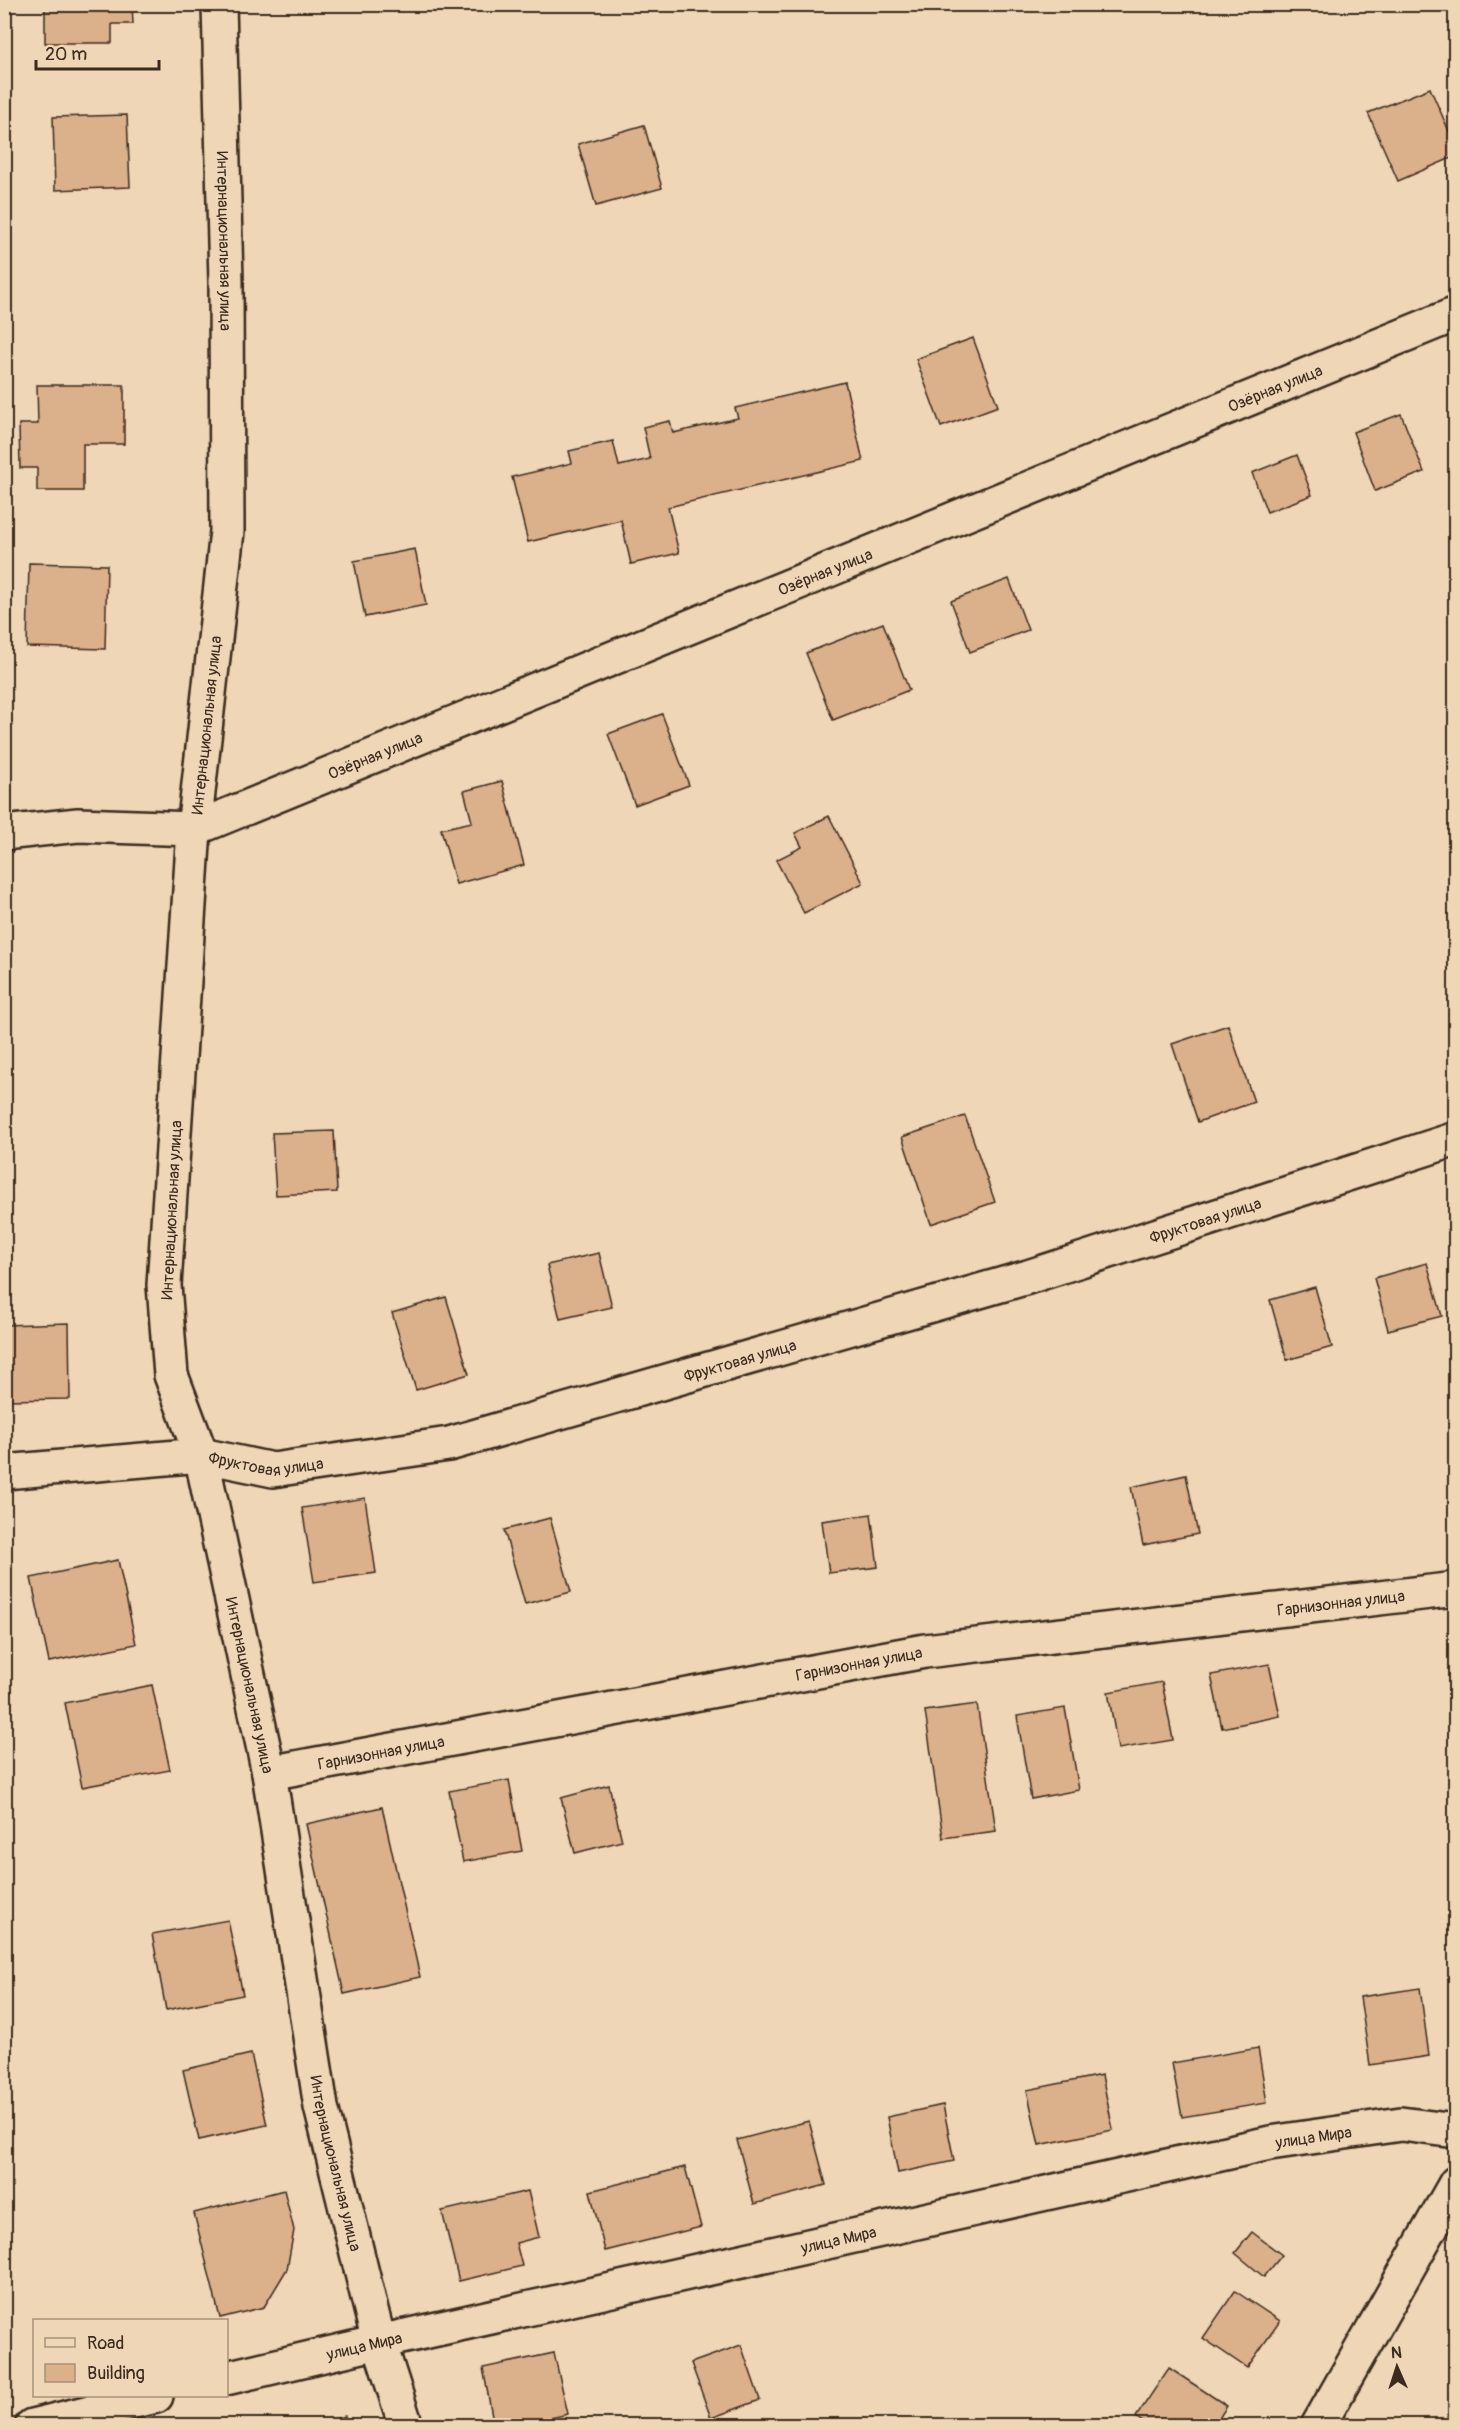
<svg xmlns="http://www.w3.org/2000/svg" width="1460" height="2430" viewBox="0 0 1460 2430" font-family="Pangolin,sans-serif">
<style>
.building{fill:#dab18b;stroke:#3b2a1e;stroke-width:1.5}
.lines{fill:none;stroke-linecap:round;stroke-linejoin:round}
.minor-casing{stroke:#3b2a1e;stroke-width:38}
.major-casing{stroke:#3b2a1e;stroke-width:38}
.minor{stroke:#eed6b6;stroke-width:33}
.major{stroke:#eed6b6;stroke-width:33}
.labels{text-anchor:middle;stroke-width:5;stroke-linejoin:round;paint-order:stroke}
.street-label{font-size:16px;fill:#3b2a1e;stroke:#eed6b6}
</style>
<rect width="100%" height="100%" fill="#eed6b6"/>
<filter id="ink" filterUnits="userSpaceOnUse"><feTurbulence type="fractalNoise" baseFrequency=".0167" numOctaves="2"/><feDisplacementMap in="SourceGraphic" scale="12" xChannelSelector="R" yChannelSelector="G"/><feConvolveMatrix kernelMatrix="1 2 1 2 8 2 1 2 1" color-interpolation-filters="sRGB"/></filter>
<g filter="url(#ink)">
<!-- building -->
<g class="building">
<polygon points="65,4 132,4 133,24 112,24 112,43 45,43 45,9 65,8"/>
<polygon points="1430,88 1456,147 1456,156 1398,181 1368,113"/>
<polygon points="127,115 130,187 55,190 53,117"/>
<polygon points="644,125 662,188 596,206 578,144"/>
<polygon points="973,338 998,406 941,427 916,359"/>
<polygon points="845,382 863,461 668,507 679,553 631,564 621,520 528,542 512,477 572,463 569,451 613,441 619,466 650,459 643,427 670,421 673,433 738,418 735,408"/>
<polygon points="37,385 124,385 124,444 83,444 83,491 37,491 37,468 20,468 19,424 38,424"/>
<polygon points="1401,414 1424,472 1375,491 1353,432"/>
<polygon points="1297,455 1312,495 1267,512 1252,473"/>
<polygon points="415,549 426,605 365,617 354,561"/>
<polygon points="29,563 107,565 105,649 27,647"/>
<polygon points="1009,579 1028,630 970,652 951,601"/>
<polygon points="883,623 909,690 833,720 806,653"/>
<polygon points="662,714 689,785 635,805 608,734"/>
<polygon points="502,781 524,865 456,884 441,829 472,822 464,791"/>
<polygon points="829,816 863,883 804,913 776,860 802,847 795,833"/>
<polygon points="1228,1025 1254,1102 1198,1122 1172,1044"/>
<polygon points="965,1116 995,1202 931,1224 902,1137"/>
<polygon points="334,1131 337,1192 276,1195 272,1133"/>
<polygon points="599,1253 612,1307 560,1319 547,1265"/>
<polygon points="1427,1263 1442,1316 1388,1330 1374,1278"/>
<polygon points="1315,1287 1332,1347 1287,1360 1270,1300"/>
<polygon points="446,1297 469,1374 416,1390 392,1313"/>
<polygon points="69,1323 70,1399 4,1400 4,1325"/>
<polygon points="1186,1475 1198,1534 1143,1545 1131,1487"/>
<polygon points="365,1498 376,1573 314,1582 302,1508"/>
<polygon points="871,1514 878,1567 829,1573 822,1521"/>
<polygon points="550,1518 571,1592 525,1604 504,1530"/>
<polygon points="118,1560 136,1644 49,1662 31,1578"/>
<polygon points="1269,1664 1280,1716 1222,1728 1211,1675"/>
<polygon points="1162,1682 1173,1740 1118,1749 1108,1692"/>
<polygon points="152,1685 170,1770 82,1787 65,1703"/>
<polygon points="977,1704 996,1831 943,1838 925,1711"/>
<polygon points="1065,1708 1079,1790 1031,1799 1017,1716"/>
<polygon points="509,1780 522,1851 463,1862 449,1791"/>
<polygon points="609,1785 622,1841 575,1853 561,1798"/>
<polygon points="382,1807 420,1977 344,1994 306,1824"/>
<polygon points="228,1920 243,1995 166,2010 152,1934"/>
<polygon points="1420,1988 1429,2056 1370,2065 1360,1997"/>
<polygon points="1258,2048 1267,2103 1182,2117 1172,2063"/>
<polygon points="251,2054 267,2125 199,2140 183,2070"/>
<polygon points="1102,2075 1113,2130 1039,2145 1027,2090"/>
<polygon points="943,2105 954,2161 898,2173 887,2117"/>
<polygon points="809,2121 826,2185 754,2204 737,2140"/>
<polygon points="685,2167 701,2227 605,2251 590,2191"/>
<polygon points="284,2190 294,2230 287,2269 264,2307 220,2318 194,2213"/>
<polygon points="528,2191 539,2237 516,2243 522,2266 459,2281 442,2211"/>
<polygon points="1252,2232 1282,2255 1264,2277 1235,2253"/>
<polygon points="1235,2291 1280,2321 1247,2368 1203,2338"/>
<polygon points="741,2345 760,2400 711,2418 691,2363"/>
<polygon points="554,2353 568,2414 517,2426 494,2426 483,2368"/>
<polygon points="1169,2368 1227,2406 1214,2426 1148,2426 1136,2417"/>
<polygon points="345,2416 347,2426 312,2426"/>
</g>
<g class="lines">
<!-- minor casing -->
<g class="minor-casing">
<g id="minor">
<path id="s1" d="M219 4 226 282 227 531 194 829 164 1285 171 1375 201 1455 269 1773 321 2107 379 2342 406 2426"/>
<path id="s2" d="M4 833 78 825 194 829 1456 314"/>
<path id="s3" d="M4 1472 201 1455 273 1470 449 1444 1028 1277 1456 1139"/>
<path id="s4" d="M269 1773 925 1651 1456 1589"/>
<path id="s5" d="M226 2378 379 2342 1270 2143 1401 2124 1456 2131"/>
<polyline points="32,2426 156,2396"/>
</g>
</g>
<!-- major casing -->
<g class="major-casing">
<polyline id="major" points="1318,2426 1456,2183"/>
</g>
<!-- minor -->
<use href="#minor" class="minor"/>
<!-- major -->
<use href="#major" class="major"/>
</g>
</g>
<g class="labels">
<!-- street labels -->
<g class="street-label">
<text dy="6" stroke="none"><textPath href="#s1" startOffset="237">Интернациональная улица</textPath></text>
<text dy="6" stroke="none"><textPath href="#s2" startOffset="1358">Озёрная улица</textPath></text>
<text dy="6" stroke="none"><textPath href="#s2" startOffset="872">Озёрная улица</textPath></text>
<text transform="translate(206 725) rotate(-84)" y="6">Интернациональная улица</text>
<text dy="6" stroke="none"><textPath href="#s2" startOffset="386">Озёрная улица</textPath></text>
<text transform="translate(171 1210) rotate(-87)" y="6">Интернациональная улица</text>
<text dy="6" stroke="none"><textPath href="#s3" startOffset="1238">Фруктовая улица</textPath></text>
<text dy="6" stroke="none"><textPath href="#s3" startOffset="752">Фруктовая улица</textPath></text>
<text dy="6" stroke="none"><textPath href="#s3" startOffset="264">Фруктовая улица</textPath></text>
<text dy="6" stroke="none"><textPath href="#s4" startOffset="1086">Гарнизонная улица</textPath></text>
<text dy="6" stroke="none"><textPath href="#s4" startOffset="600">Гарнизонная улица</textPath></text>
<text dy="6" stroke="none"><textPath href="#s1" startOffset="1695">Интернациональная улица</textPath></text>
<text dy="6" stroke="none"><textPath href="#s4" startOffset="114">Гарнизонная улица</textPath></text>
<text dy="6" stroke="none"><textPath href="#s5" startOffset="1114">улица Мира</textPath></text>
<text dy="6" stroke="none"><textPath href="#s1" startOffset="2181">Интернациональная улица</textPath></text>
<text dy="6" stroke="none"><textPath href="#s5" startOffset="628">улица Мира</textPath></text>
<text dy="6" stroke="none"><textPath href="#s5" startOffset="142">улица Мира</textPath></text>
</g>
</g>
<!-- margin -->
<rect width="1460" height="2430" fill="none" stroke="#eed6b6" stroke-width="24"/>
<rect x="12" y="12" width="1436" height="2406" fill="none" stroke="#3b2a1e" stroke-width="2" filter="url(#ink)"/>
<!-- legend -->
<rect x="33" y="2319" width="195" height="78" fill="#eed6b6" stroke="#a69179" stroke-width="1.5"/>
<rect x="45" y="2338" width="30" height="9" fill="#eed6b6" stroke="#a69179" stroke-width="1.5"/>
<text x="87" y="2349" font-size="18" fill="#3b2a1e">Road</text>
<rect x="45" y="2364" width="30" height="18" fill="#dab18b" stroke="#a69179" stroke-width="1.5"/>
<text x="87" y="2379" font-size="18" fill="#3b2a1e">Building</text>
<!-- north arrow -->
<g transform="translate(1397 2367) rotate(357)" stroke="#eed6b6" stroke-width="4.5" paint-order="stroke">
<path d="M0-4.5L10 22L0 15L-10 22Z" fill="#3b2a1e"/>
<text y="-9" font-size="16" font-weight="bold" text-anchor="middle" fill="#3b2a1e">N</text>
</g>
<!-- scale -->
<path d="M36 60v9h123v-9" fill="none" stroke="#3b2a1e" stroke-width="3"/>
<text x="45" y="60" font-size="18" fill="#3b2a1e" stroke="#eed6b6" stroke-width="4.5" paint-order="stroke">20 m</text>
</svg>
